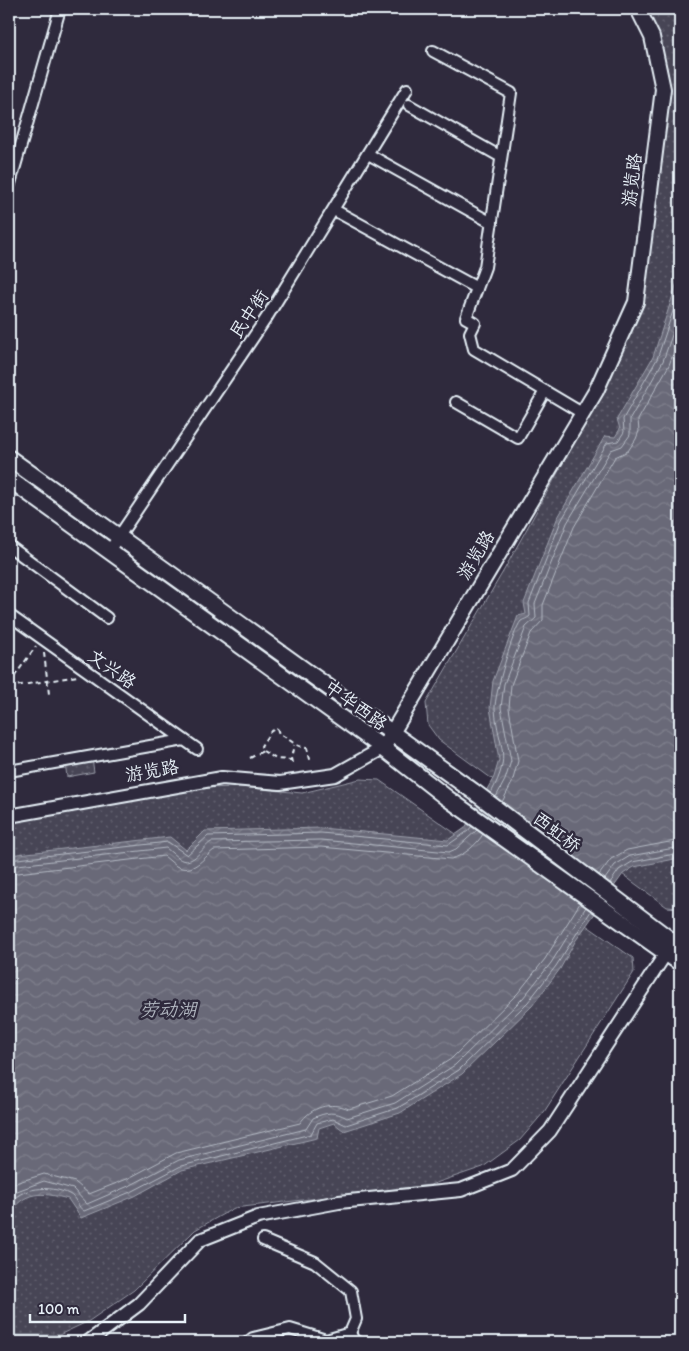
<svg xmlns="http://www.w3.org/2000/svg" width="689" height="1351" viewBox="0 0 689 1351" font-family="Itim,'LXGW WenKai TC',sans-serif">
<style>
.green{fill:url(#green-dots);stroke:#979aa6}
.water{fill:url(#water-waves);stroke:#9c9fab}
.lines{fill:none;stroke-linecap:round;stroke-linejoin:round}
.shore{stroke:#b5bbc5;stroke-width:1}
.minor-casing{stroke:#e8f1f8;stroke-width:14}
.tertiary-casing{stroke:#e8f1f8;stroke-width:16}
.secondary-casing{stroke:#e8f1f8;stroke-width:18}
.primary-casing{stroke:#e8f1f8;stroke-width:19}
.path{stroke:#e8f1f8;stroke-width:2;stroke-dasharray:5 4;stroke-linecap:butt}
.minor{stroke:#2f2a3d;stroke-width:10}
.tertiary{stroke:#2f2a3d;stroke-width:12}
.secondary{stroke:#2f2a3d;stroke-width:14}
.primary{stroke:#2f2a3d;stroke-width:15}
.labels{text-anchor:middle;stroke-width:5;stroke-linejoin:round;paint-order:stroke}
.street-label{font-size:18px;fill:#e8f1f8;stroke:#2f2a3d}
.water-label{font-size:19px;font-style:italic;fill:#afb4be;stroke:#2f2a3d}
</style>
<defs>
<pattern id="green-dots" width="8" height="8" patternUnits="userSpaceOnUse" patternTransform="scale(1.25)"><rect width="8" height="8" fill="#464455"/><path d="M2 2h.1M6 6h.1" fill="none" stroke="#615f6e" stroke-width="1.8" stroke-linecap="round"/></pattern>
<pattern id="water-waves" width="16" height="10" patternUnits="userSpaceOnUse" patternTransform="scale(1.25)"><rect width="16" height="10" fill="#696978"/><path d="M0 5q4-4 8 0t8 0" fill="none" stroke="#7e7f8c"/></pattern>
</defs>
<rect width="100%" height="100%" fill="#2f2a3d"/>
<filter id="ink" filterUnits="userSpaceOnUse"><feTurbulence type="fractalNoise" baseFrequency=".02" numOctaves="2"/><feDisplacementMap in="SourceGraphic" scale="10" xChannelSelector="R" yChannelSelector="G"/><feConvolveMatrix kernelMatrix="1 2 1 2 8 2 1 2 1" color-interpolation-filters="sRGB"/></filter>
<g filter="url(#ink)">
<!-- green -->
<g class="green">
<polygon points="645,9 680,9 680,908 667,907 439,740 428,725 426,703 504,570 598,400 638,305 661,165 667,106"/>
<polygon points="92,758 94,772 67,777 65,762"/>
<polygon points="360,779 379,780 633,958 634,972 544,1112 520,1140 483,1167 430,1185 234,1208 195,1230 134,1290 89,1321 59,1335 9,1335 9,822 201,788 240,787 302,793"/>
</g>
<!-- water -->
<path class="water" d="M680 273V858L634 867 623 874 576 940 560 969 532 1006 462 1074 400 1113 344 1131 334 1123 319 1128 317 1138 182 1170 135 1196 81 1218 68 1199C42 1192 24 1190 9 1215V855L170 837 186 850 205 831 321 828 448 840 465 828 494 777 499 760 490 708 493 681 518 616 526 614 524 603 557 519 605 436 615 437 620 429 617 419 653 357Z"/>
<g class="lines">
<!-- shore -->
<g class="shore">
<path d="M491 793C513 753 498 749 495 709 494 696 513 630 521 621 524 619 527 619 530 616L529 603 561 521 607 443 618 441 624 432 623 419 657 359 680 290"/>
<polyline points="496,797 505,780 511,761 501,708 504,684 526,627 536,618 535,604 567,523 611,450 622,446 630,435 630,419 663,361 680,312"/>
<polyline points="502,802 512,783 518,761 509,708 511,685 531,633 543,620 543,605 574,527 615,457 628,451 636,439 639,431 638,420 669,365 680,336"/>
<polyline points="9,860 168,842 187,855 208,836 321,833 448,845 468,831 472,826"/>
<path d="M9 866 166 848C170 851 174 855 178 858 192 868 201 849 211 842L321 840 449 852 456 849 477 830"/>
<path d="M9 874 164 856C168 859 172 863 176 866 193 875 203 858 214 850L321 847 451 859C463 856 477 845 483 834"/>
<polyline points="599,875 611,859 627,850 680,840"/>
<polyline points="605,879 615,865 630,856 680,847"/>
<polyline points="610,883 619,870 632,862 680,853"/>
<path d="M9 1185 44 1174 75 1182 89 1194 127 1179 176 1153 300 1123C311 1107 330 1101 349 1109L392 1096 451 1059 518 993 545 959 580 903"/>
<path d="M9 1194 44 1181 73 1189 87 1204 131 1185 179 1160 306 1129 313 1118C326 1112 335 1111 347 1118L395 1103 455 1065 523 998 551 963 586 907"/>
<path d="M9 1205C20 1186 51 1185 69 1194 76 1197 78 1208 84 1211L133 1191 181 1166 311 1134 317 1123 333 1119 346 1125 398 1108 459 1070 528 1002 556 966 591 911"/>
</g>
<!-- minor casing -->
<g class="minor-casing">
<g id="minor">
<polyline points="433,51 511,93 485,267 466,318 475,323 470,333 474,349 582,413"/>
<polyline points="409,105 501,157"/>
<polyline points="368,154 492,223"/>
<polyline points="9,187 60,9"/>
<polyline points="334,210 477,288"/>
<polyline points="456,402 518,438 545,391"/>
<polyline points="9,546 107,618"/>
<polyline points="109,551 267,317 407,89"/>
<polyline points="9,615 197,749"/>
<polyline points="9,771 184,740"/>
<polyline points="263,1240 315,1262 351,1291 356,1319 350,1333"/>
<polyline points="248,1342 253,1338 290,1329 326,1340 350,1333 354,1341 358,1342"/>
</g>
</g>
<!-- tertiary casing -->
<g class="tertiary-casing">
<g id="tertiary">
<polyline points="9,816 222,778 280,783 335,775 383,748"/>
<polyline points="88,1342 139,1304 200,1240 258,1217 339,1202 461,1190 512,1170 550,1131 666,953 680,937"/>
</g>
</g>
<!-- secondary casing -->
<g class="secondary-casing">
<polyline id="secondary" points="383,748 596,391 636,302 663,89 652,37 638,9"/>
</g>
<!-- primary casing -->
<g class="primary-casing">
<g id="primary">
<polyline points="9,458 473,791 680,947"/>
<polyline points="9,479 383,748 447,798 680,963"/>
</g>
</g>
<!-- path -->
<g class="path">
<polyline points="44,653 49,694"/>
<polyline points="9,684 36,646"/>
<polyline points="9,687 78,676"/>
<polyline points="263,751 276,759 292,760"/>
<path d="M250 758 263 751 261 746 271 731 277 728 279 734C291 739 293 746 307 748L311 763"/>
<polyline points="292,763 291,758 294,745"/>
</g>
<!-- minor -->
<use href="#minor" class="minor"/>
<!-- tertiary -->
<use href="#tertiary" class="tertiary"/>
<!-- secondary -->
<use href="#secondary" class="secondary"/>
<!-- primary -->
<use href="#primary" class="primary"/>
</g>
</g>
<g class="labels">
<!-- street labels -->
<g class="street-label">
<text transform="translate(632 180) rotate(-83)" y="6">游览路</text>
<text transform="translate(249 314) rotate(-56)" y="6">民中街</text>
<text transform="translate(476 555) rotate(-59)" y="6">游览路</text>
<text transform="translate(112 669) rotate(35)" y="6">文兴路</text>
<text transform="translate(356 705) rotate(36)" y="6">中华西路</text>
<text transform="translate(152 771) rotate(-10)" y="6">游览路</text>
<text transform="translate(557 832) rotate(37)" y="6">西虹桥</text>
</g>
<!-- water labels -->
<g class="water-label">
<text x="168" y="1016">劳动湖</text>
</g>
</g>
<!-- margin -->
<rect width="689" height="1351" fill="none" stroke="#2f2a3d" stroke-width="30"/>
<rect x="15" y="15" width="659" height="1321" fill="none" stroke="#e8f1f8" stroke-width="2" filter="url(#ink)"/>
<!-- scale -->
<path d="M30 1314v8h155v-8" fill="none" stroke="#e8f1f8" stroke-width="2.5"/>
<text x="38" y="1314" font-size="15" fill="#e8f1f8" stroke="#2f2a3d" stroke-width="4" paint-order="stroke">100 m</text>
</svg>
